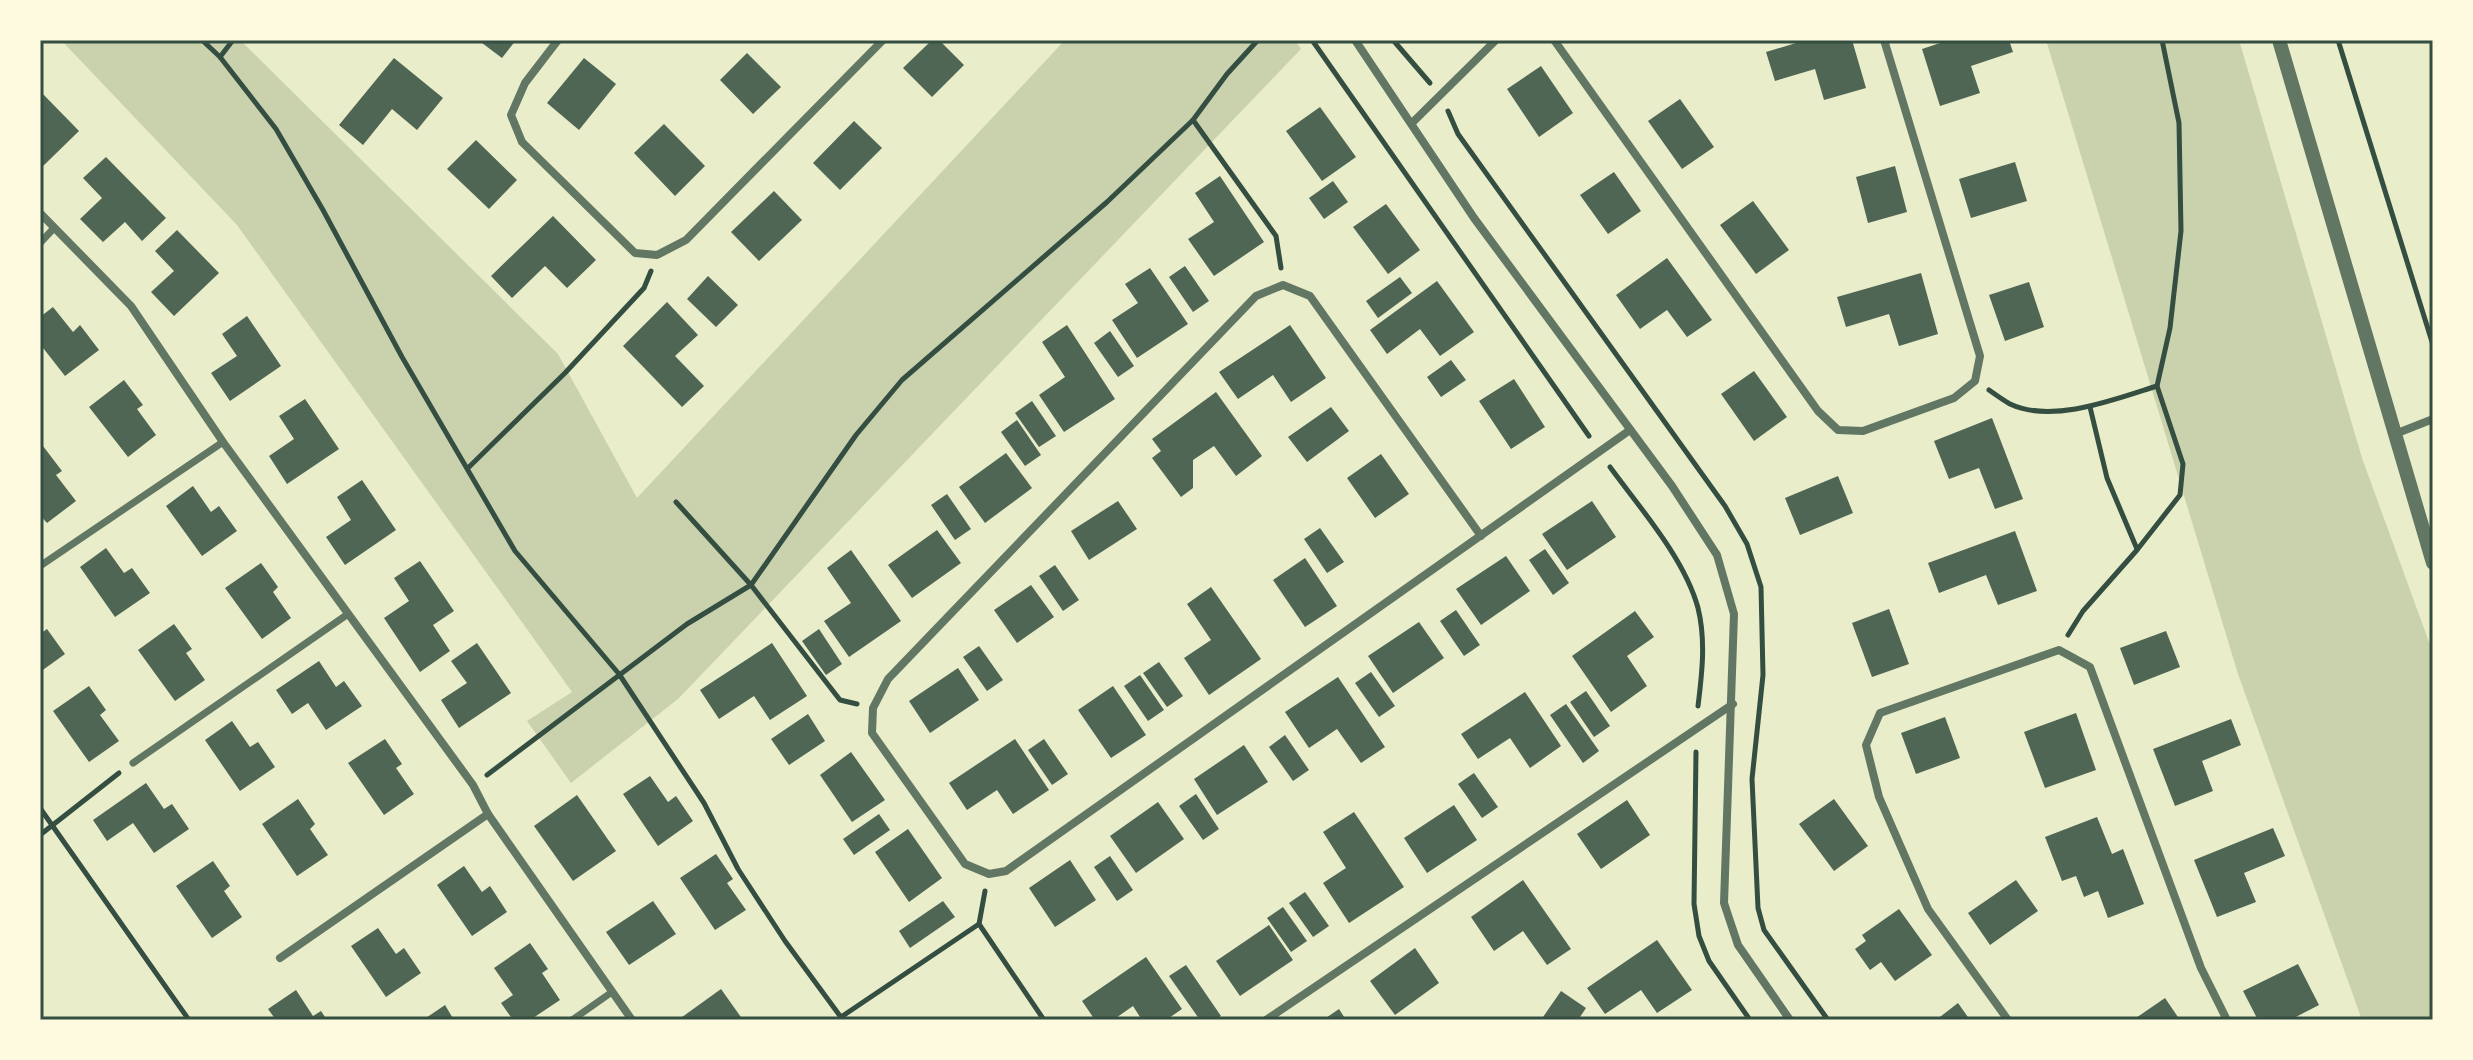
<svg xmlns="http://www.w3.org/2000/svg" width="2473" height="1060" viewBox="0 0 2473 1060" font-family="Raleway,sans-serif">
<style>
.green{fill:#cad2ad}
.building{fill:#4f6655}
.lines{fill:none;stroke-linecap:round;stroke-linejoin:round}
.path{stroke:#344e41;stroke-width:5}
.pedestrian{stroke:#617663;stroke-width:7}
.minor{stroke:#617663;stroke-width:8}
.tertiary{stroke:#617663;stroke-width:14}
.neatline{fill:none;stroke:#344e41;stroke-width:3}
</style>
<rect width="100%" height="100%" fill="#e9edc9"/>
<!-- green -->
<g class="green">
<polygon points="61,40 240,40 558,354 637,498 1065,40 1295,40 1301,49 678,699 571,783 527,721 572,692 237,225"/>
<polygon points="2046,40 2239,40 2362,458 2433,653 2433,1020 2362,1020 2238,674"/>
</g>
<!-- building -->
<g class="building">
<polygon points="478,40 516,40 502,58"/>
<polygon points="932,40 939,40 964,65 932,97 903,68"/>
<polygon points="1806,40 1852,40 1866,88 1824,100 1815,69 1775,81 1766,52"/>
<polygon points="1949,40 2009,40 2013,52 1971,66 1980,93 1940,106 1922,49"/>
<polygon points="747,53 781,87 753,114 720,80"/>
<polygon points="394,58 443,98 417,130 392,109 363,145 339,125"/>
<polygon points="584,58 616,84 579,130 547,103"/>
<polygon points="1541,66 1573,113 1539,137 1507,89"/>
<polygon points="40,91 79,131 40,169"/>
<polygon points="1680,99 1714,147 1682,169 1648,121"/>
<polygon points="1320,107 1356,157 1322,181 1286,131"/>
<polygon points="854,121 882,148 840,190 813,163"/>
<polygon points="664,124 705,166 675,196 634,153"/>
<polygon points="476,140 517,180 489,209 447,169"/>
<polygon points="106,157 166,218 142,241 125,222 103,242 80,219 102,198 83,178"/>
<polygon points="2015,162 2027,201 1971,218 1959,179"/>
<polygon points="1895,166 1907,212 1868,223 1856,177"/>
<polygon points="1614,172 1641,211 1608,234 1580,195"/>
<polygon points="1220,176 1264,242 1214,276 1188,239 1214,222 1195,193"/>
<polygon points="1333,181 1348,202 1324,219 1309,198"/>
<polygon points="774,191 802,220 759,261 731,232"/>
<polygon points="1753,201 1789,250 1756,274 1720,225"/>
<polygon points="1386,204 1420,250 1388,274 1353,227"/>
<polygon points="553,216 596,260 567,288 545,266 512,298 491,276"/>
<polygon points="177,230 219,273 174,316 151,292 174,271 155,251"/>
<polygon points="1667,258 1712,320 1687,337 1667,310 1640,329 1616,295"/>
<polygon points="1185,266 1209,301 1193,312 1169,277"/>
<polygon points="1150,268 1188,324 1137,358 1112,320 1138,303 1125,284"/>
<polygon points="1921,273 1938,334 1899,346 1889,314 1846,327 1837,297"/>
<polygon points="708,276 738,305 716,327 687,299"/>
<polygon points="1400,277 1412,293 1378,318 1366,301"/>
<polygon points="1437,281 1474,332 1440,356 1420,329 1387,354 1370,330"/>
<polygon points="2029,282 2044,327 2005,341 1989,295"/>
<polygon points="667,302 698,335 675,356 704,386 682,407 623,346"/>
<polygon points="53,307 73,332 80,325 99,350 65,376 40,344 40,317"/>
<polygon points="247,316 281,366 230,401 211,373 237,356 222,334"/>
<polygon points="1067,325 1115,399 1064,432 1039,395 1065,377 1042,342"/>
<polygon points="1290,325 1326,378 1291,402 1273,375 1238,399 1219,372"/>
<polygon points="1110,331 1134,366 1118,377 1094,343"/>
<polygon points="1451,360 1466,380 1441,397 1427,377"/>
<polygon points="1754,371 1787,417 1754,441 1721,394"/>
<polygon points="1514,379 1545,427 1511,449 1479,401"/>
<polygon points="124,380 143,405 137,409 156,435 128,457 89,407"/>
<polygon points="1216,392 1262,456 1236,476 1214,446 1193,460 1193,488 1181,497 1152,458 1161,451 1152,439"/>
<polygon points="305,399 339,449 287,484 269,456 294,439 279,416"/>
<polygon points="1032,401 1056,436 1039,447 1015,413"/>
<polygon points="1331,407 1349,431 1307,462 1288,437"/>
<polygon points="1992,418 2023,499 1995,509 1979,468 1949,479 1934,441"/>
<polygon points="1017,420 1041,455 1025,466 1001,432"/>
<polygon points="43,446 62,471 56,475 76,501 47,523 40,515 40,449"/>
<polygon points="1006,453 1032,488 985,523 959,487"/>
<polygon points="1381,454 1409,494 1375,518 1347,478"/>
<polygon points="1838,476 1853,513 1800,535 1785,498"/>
<polygon points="362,480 396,530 345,565 326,537 351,520 337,497"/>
<polygon points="193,486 211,512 219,506 237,531 202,556 166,506"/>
<polygon points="947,494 971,529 955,540 931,505"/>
<polygon points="1118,501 1137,529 1089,560 1071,531"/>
<polygon points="1592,501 1616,537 1567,570 1542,534"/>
<polygon points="1320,528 1344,562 1327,573 1304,539"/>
<polygon points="937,530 961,563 912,598 888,565"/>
<polygon points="2015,531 2037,591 1998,605 1986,575 1939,593 1928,563"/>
<polygon points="106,548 124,573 132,568 150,593 115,617 80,567"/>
<polygon points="1545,549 1569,583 1553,595 1529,560"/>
<polygon points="851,550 901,621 849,657 824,621 851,603 827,568"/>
<polygon points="1506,556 1530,591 1481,625 1456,589"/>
<polygon points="1305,558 1337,606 1305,627 1273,580"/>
<polygon points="420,561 454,611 433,625 450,651 420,672 384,618 409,601 394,578"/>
<polygon points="261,563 278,587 273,592 291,618 262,639 225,588"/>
<polygon points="1055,565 1079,600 1063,611 1039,576"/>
<polygon points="1031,585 1054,617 1017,643 994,610"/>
<polygon points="1211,587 1261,659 1209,695 1184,658 1211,640 1187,604"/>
<polygon points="1889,609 1909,664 1872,677 1852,623"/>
<polygon points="1456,610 1480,645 1464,656 1440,621"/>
<polygon points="1635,611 1654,637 1627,656 1647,686 1611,712 1572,656"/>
<polygon points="1419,622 1444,658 1393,693 1368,656"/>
<polygon points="174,624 192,649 186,653 205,680 175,701 138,650"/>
<polygon points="47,629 65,654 40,672 40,634"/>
<polygon points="819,629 842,664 826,675 802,641"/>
<polygon points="2166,631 2180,667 2134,685 2120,648"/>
<polygon points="477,643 511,693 459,728 441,700 467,683 451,661"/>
<polygon points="772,643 807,696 770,720 754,696 719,719 700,690"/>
<polygon points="979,646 1003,680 987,691 963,657"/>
<polygon points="319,661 336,687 344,681 362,706 326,730 308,703 292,714 276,690"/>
<polygon points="1159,662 1183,696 1167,707 1143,673"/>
<polygon points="958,668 979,700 930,733 909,701"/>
<polygon points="1371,672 1395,706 1379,717 1355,683"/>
<polygon points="1140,675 1164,710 1148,721 1124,686"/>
<polygon points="1338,677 1385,747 1361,763 1337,729 1309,748 1285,712"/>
<polygon points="89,686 106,710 100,715 119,741 89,762 53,711"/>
<polygon points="1113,686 1146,735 1111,758 1078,710"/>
<polygon points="1586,691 1610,726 1594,737 1570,702"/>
<polygon points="1525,692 1561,746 1530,768 1510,738 1478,759 1461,734"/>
<polygon points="1566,704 1599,751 1583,763 1550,715"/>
<polygon points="2076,713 2096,770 2045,788 2024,732"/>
<polygon points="808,714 825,741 789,765 771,739"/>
<polygon points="1945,717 1960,758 1916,774 1901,733"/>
<polygon points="2231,719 2241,745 2202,761 2213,791 2175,806 2153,749"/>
<polygon points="232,721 250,747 258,742 275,767 240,791 205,740"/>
<polygon points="1285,735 1309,770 1293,781 1269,747"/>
<polygon points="385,739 402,764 396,768 414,794 384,815 348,763"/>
<polygon points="1015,739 1049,790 1013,814 997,790 967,810 949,783"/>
<polygon points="1044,739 1068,774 1052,785 1028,750"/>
<polygon points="1244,745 1268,782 1217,815 1194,779"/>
<polygon points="851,752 885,800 852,822 820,775"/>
<polygon points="1474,773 1498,807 1482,818 1458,784"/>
<polygon points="650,776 668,802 676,796 693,821 658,846 623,794"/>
<polygon points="146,783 164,809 172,804 189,829 154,853 133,823 107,841 93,820"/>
<polygon points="1196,794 1219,829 1203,840 1179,806"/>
<polygon points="577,795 616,851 573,881 534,826"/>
<polygon points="298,799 315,824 310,829 328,855 297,876 262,824"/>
<polygon points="1834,799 1868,846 1834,871 1799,824"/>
<polygon points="1627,800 1650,835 1601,869 1577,834"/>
<polygon points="1158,802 1184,839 1136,873 1110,836"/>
<polygon points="1454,805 1477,840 1427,873 1404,838"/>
<polygon points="1354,812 1404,887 1349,923 1323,883 1346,868 1323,832"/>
<polygon points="879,814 890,830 854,855 843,839"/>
<polygon points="2097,817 2112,854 2123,849 2144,904 2108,918 2098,891 2084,897 2076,876 2062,881 2045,837"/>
<polygon points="2273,828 2285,856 2244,873 2256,902 2217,917 2194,860"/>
<polygon points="908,829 942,878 909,902 875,852"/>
<polygon points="716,854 733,879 727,883 746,910 715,930 680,878"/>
<polygon points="1110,856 1133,890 1117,901 1094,867"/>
<polygon points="1070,860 1096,900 1055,927 1029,888"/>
<polygon points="213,861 230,886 224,891 242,917 212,938 176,886"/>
<polygon points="464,866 482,892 490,886 507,912 472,936 437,885"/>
<polygon points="1523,880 1571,949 1547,965 1523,931 1494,951 1471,917"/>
<polygon points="2016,880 2038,911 1990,945 1968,913"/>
<polygon points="1305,892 1329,926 1313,937 1289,903"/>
<polygon points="653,901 676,934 629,965 606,932"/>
<polygon points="943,901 955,917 910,948 899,931"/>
<polygon points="1283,907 1307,941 1291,952 1267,918"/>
<polygon points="1899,909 1932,955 1895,981 1881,962 1870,970 1855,949 1866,941 1862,935"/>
<polygon points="1269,925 1293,960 1240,996 1216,961"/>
<polygon points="378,928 396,954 404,948 421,973 386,997 351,946"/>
<polygon points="1657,940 1692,990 1657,1013 1641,990 1605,1014 1587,988"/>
<polygon points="530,943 548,969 542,973 560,1000 530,1020 513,1020 501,1003 513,995 494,968"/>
<polygon points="1415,948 1439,983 1395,1015 1370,981"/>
<polygon points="1146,957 1182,1009 1166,1020 1142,1020 1133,1006 1113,1020 1095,1020 1082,1001"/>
<polygon points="2298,964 2319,1005 2290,1020 2258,1020 2243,991"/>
<polygon points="1186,965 1221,1016 1214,1020 1200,1020 1169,976"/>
<polygon points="721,989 743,1020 678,1020"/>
<polygon points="296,990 313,1016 321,1011 327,1020 276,1020 268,1009"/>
<polygon points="1561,991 1586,1008 1578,1020 1541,1020"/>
<polygon points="2165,998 2180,1020 2133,1020"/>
<polygon points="1958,1003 1970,1020 1936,1020"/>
<polygon points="445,1005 454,1020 423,1020"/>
<polygon points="1339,1009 1346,1020 1323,1020"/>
</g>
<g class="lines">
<!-- path -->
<g class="path">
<polyline points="202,40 220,57 276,129 323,210 402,357 515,551 619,674 704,803 738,869 785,941 843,1020"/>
<polyline points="1312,40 1589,436"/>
<polyline points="1393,40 1430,83"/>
<polyline points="2338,40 2433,345"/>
<polyline points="220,57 233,40"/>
<polyline points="1448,111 1458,134 1725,506 1747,544 1761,587 1763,675 1752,779 1758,908 1764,930 1828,1020"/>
<polyline points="1193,120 1276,236 1281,268"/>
<path d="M1989 390C1996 395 2003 400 2010 404 2052 424 2116 399 2157 386L2170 328 2181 231 2179 123 2162 40"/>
<polyline points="2090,407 2107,478 2137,549"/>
<path d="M1610 467C1640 508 1685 559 1698 608 1706 640 1702 674 1698 706"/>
<polyline points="468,468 565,373 644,288 651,271"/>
<polyline points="676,502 751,585 840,700 857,704"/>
<polyline points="2068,635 2083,611 2137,550 2180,495 2183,464 2157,386"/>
<polyline points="1696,752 1694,904 1699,936 1709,961 1750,1020"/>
<polyline points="487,775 687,624 751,585 856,435 902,380 1107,202 1193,120 1227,74 1258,40"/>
<polyline points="40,808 189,1020"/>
<polyline points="40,835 119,773"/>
<polyline points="985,891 979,924 1044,1020"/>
<polyline points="841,1017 979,924"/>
</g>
<!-- pedestrian -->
<g class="pedestrian">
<polyline points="40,243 54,228"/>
<polyline points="40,566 223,442"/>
<polyline points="133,763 348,614"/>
<polyline points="572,1020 612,992"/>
</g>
<!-- minor -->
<g class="minor">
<polyline points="558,40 525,83 511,115 522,142 635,253 657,255 686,240 883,40"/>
<polyline points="1355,40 1474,218 1672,486 1717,555 1734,614 1724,903 1738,945 1790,1020"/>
<polyline points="1554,40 1818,411 1838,430 1863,431 1954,398 1975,381 1980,356 1884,40"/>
<polyline points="1412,123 1496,40"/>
<polyline points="40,213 131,306 223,442 473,785 488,814 632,1020"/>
<polyline points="2395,434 2433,419"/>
<polyline points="1481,536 1310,296 1283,285 1256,296 888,679 873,708 872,733 965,864 989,874 1006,871 1630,430"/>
<polyline points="280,958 488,814"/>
<polyline points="1266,1020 1733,704"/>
<polyline points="2008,1020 1928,909 1879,797 1866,745 1880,713 2059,650 2090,667 2201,968 2227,1020"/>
</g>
<!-- tertiary -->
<polyline class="tertiary" points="2279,40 2433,563"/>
</g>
<!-- border -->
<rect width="2473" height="1060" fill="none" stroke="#fefae0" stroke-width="84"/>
<rect x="42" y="42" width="2389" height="976" class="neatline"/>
</svg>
